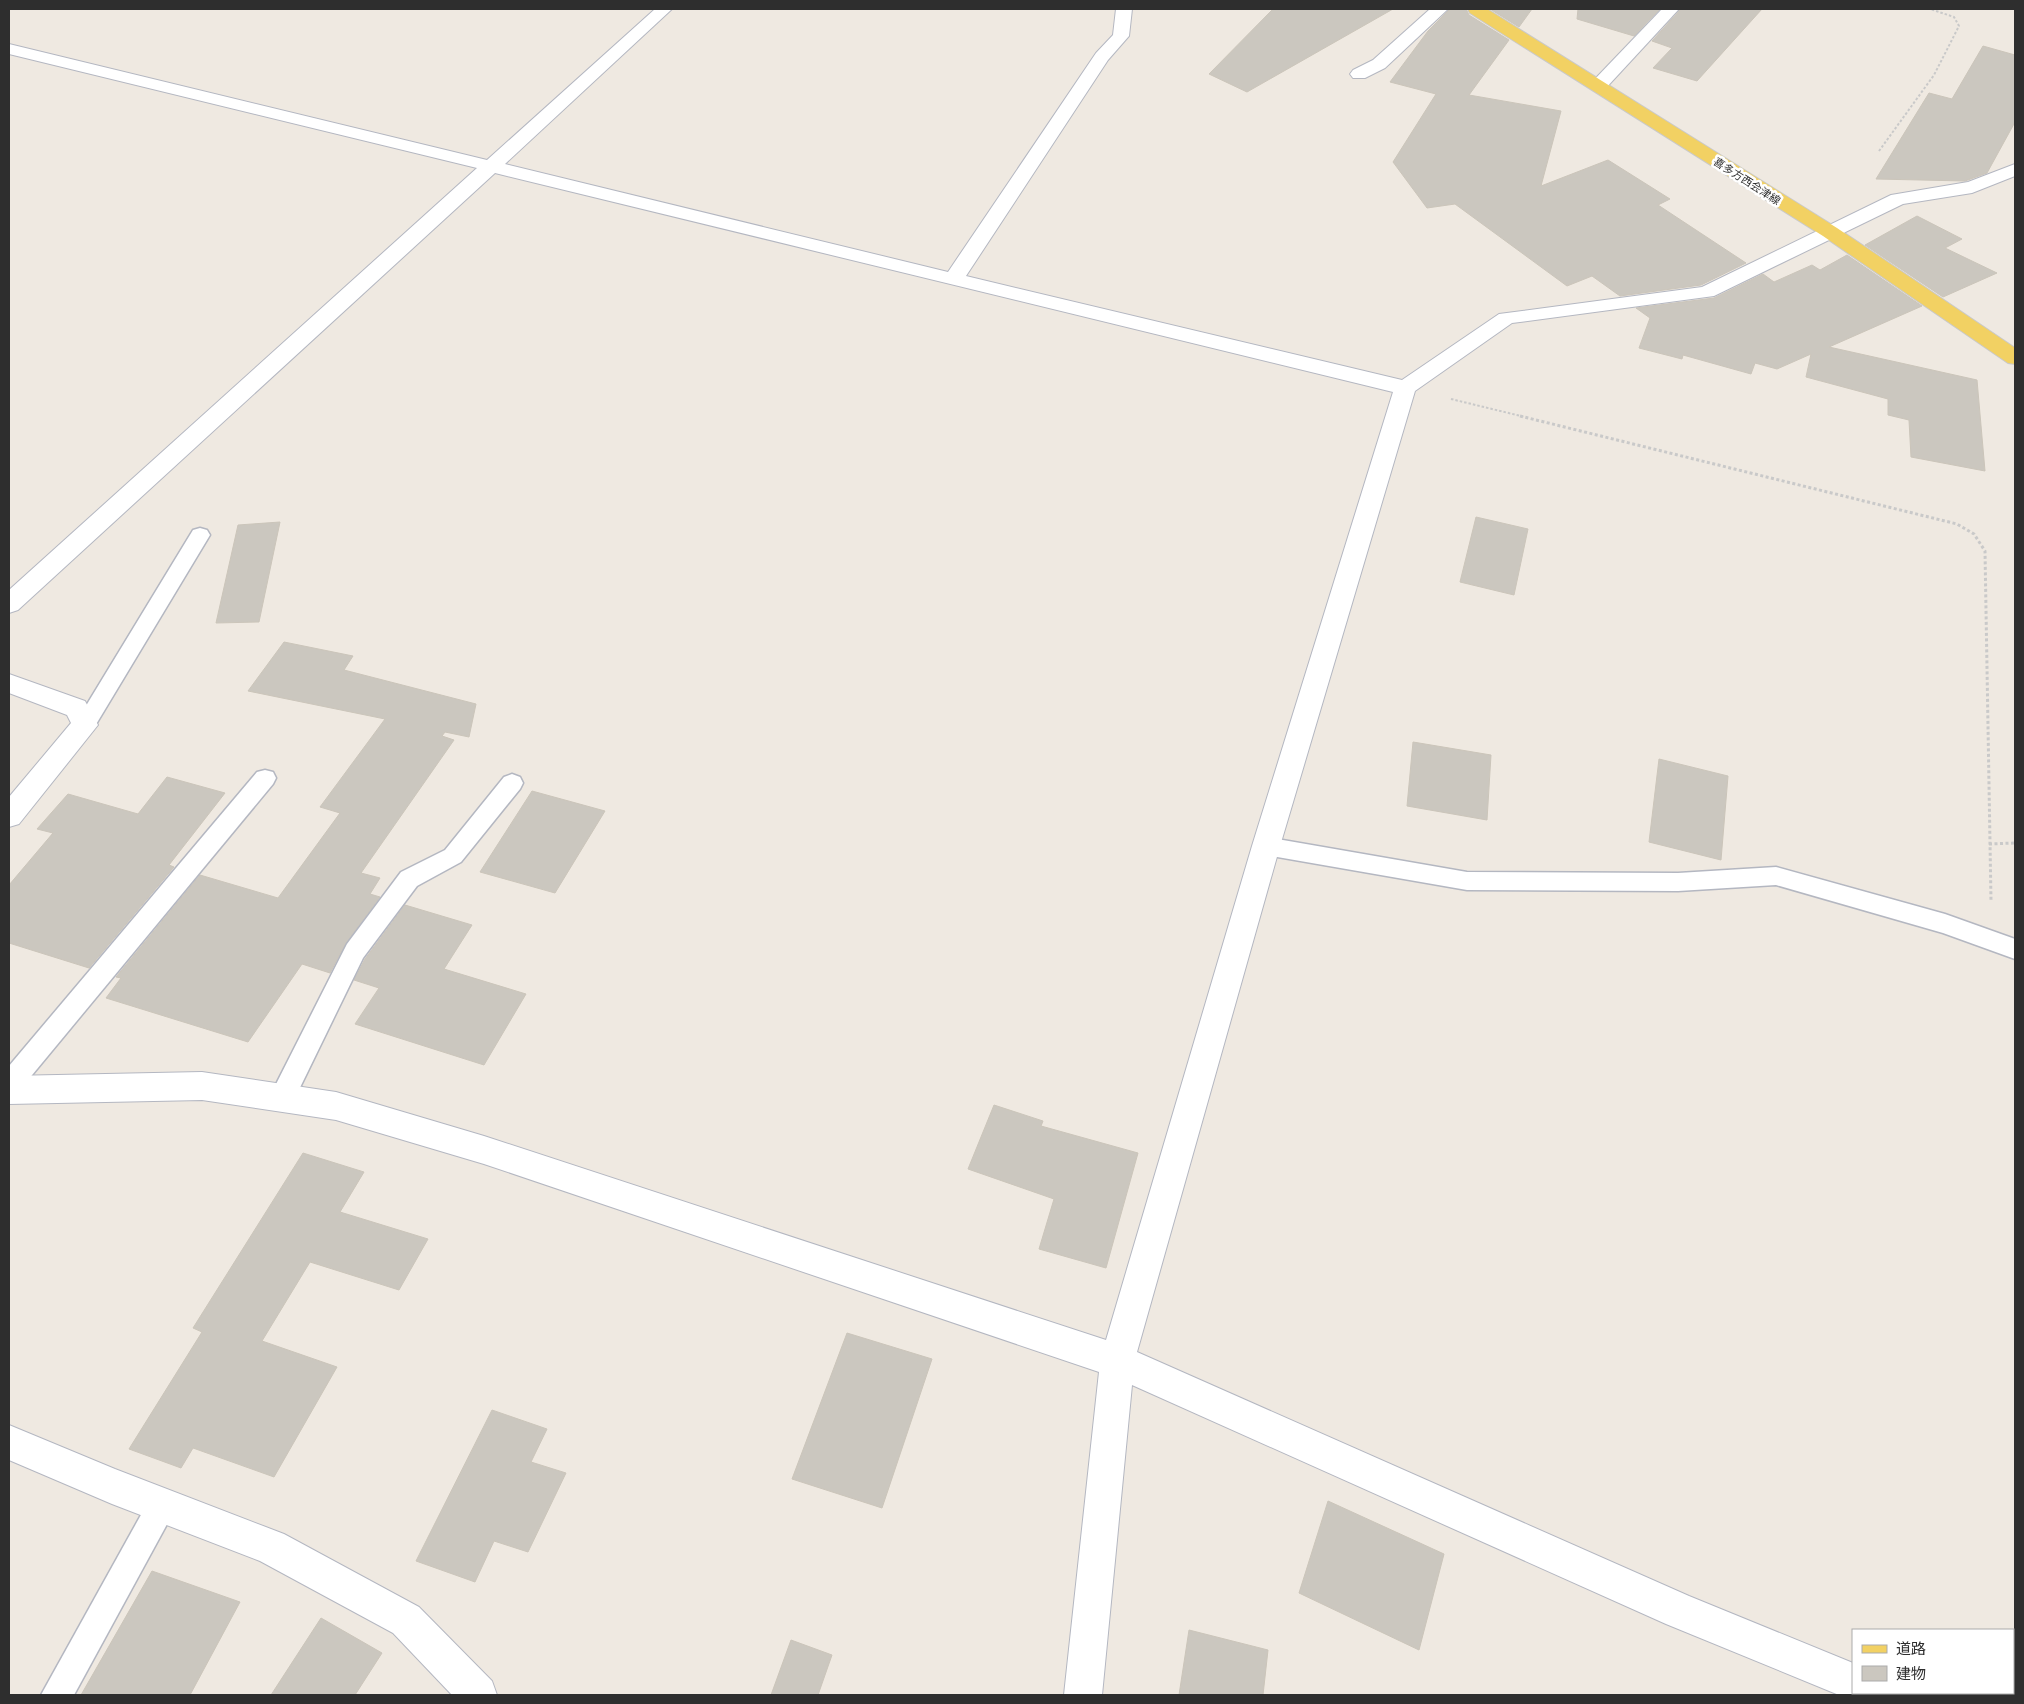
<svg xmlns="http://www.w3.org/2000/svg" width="2024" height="1704" viewBox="0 0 2024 1704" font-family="'Source Sans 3','Noto Sans JP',sans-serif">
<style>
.building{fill:#cbc7bf;stroke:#cbc5ba}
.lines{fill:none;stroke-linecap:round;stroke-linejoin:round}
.service-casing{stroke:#b4b7c1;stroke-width:3}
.minor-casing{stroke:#b4b7c1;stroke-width:2}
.primary-casing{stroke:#c9c9c9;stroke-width:2}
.path-far1{stroke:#c9c9c9;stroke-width:2;stroke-dasharray:2.5 2;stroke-linecap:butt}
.path{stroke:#c9c9c9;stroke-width:3;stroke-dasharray:3 2.5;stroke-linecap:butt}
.service{fill:#fff;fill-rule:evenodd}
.minor{fill:#fff;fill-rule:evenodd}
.primary{fill:#f2d163;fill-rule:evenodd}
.labels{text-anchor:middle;stroke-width:5;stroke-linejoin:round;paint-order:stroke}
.far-street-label{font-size:11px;fill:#2e2e2e;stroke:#fff}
</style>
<rect width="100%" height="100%" fill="#efe9e1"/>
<!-- building -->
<g class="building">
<polygon points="1273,9 1393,9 1247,92 1209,74"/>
<polygon points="1450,9 1466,9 1469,15 1509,40 1469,95 1561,111 1541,186 1608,160 1670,199 1658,205 1746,263 1701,285 1620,296 1592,276 1567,286 1455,204 1427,208 1393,162 1436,94 1390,82 1428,31"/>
<polygon points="1490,9 1532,9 1519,27"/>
<polygon points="1578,9 1660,9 1634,36 1577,19"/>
<polygon points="1681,9 1762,9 1697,81 1653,68 1672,48 1652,41"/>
<polygon points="1983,46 2015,55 2015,122 1987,173 1965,181 1876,179 1929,93 1952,99"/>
<polygon points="1917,216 1962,239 1945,248 1997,273 1943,297 1865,245"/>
<polygon points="1847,255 1922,306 1829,347 1977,380 1985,471 1911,457 1909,420 1888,415 1888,399 1806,377 1811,354 1777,369 1755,363 1751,374 1683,355 1682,359 1639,348 1650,318 1636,308 1714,298 1763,274 1774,282 1812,265 1820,270"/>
<polygon points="1476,517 1528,529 1514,595 1460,582"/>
<polygon points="280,522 259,622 216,623 238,525"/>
<polygon points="284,642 353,656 344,670 476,704 469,737 445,732 442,736 454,740 361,873 380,878 370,894 380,897 346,943 330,973 302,964 248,1042 106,998 121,978 116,977 200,875 278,898 340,813 320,807 385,719 248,691"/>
<polygon points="1413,742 1491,755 1487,820 1407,806"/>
<polygon points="1659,759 1728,776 1721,860 1649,842"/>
<polygon points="167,777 225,793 169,865 174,867 89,968 9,943 9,885 53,833 37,829 68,794 138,814"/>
<polygon points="532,791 605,811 555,893 480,872"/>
<polygon points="405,905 472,925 444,969 526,994 484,1065 355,1024 379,988 354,980 365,959"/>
<polygon points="994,1105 1043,1121 1041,1126 1138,1153 1106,1268 1039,1249 1054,1199 968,1169"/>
<polygon points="303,1153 364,1172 340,1212 428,1239 399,1290 310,1262 262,1341 337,1367 274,1477 193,1448 181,1468 129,1449 202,1332 193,1328"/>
<polygon points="847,1333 932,1359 882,1508 792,1479"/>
<polygon points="492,1410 547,1429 531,1462 566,1473 528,1552 494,1541 475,1582 416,1561"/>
<polygon points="1328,1501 1444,1554 1419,1650 1299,1593"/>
<polygon points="152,1571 240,1602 190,1695 81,1695"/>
<polygon points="321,1618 382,1653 355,1695 271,1695"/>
<polygon points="1189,1630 1268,1650 1263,1695 1179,1695"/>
<polygon points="791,1640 832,1655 818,1695 771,1695"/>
</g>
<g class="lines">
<!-- service casing -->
<g class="service-casing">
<g id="service">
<polygon points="200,528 207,530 210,535 92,731 85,733 78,731 74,725 78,719 193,530"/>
<polygon points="265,770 273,772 276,778 273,784 18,1092 9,1095 9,1066 257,772"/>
<polygon points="512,774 520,777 523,783 520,789 461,862 417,886 363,958 291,1106 282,1109 273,1106 269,1098 347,944 401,872 445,850 504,777"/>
<polygon points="1266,837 1467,872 1678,873 1776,867 1945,914 2015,939 2015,959 1943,933 1776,885 1678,891 1467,890 1266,855 1258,852 1255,846 1258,840"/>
<polygon points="162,1490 172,1495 177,1505 172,1515 74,1695 41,1695 152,1495"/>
</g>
</g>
<!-- minor casing -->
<g class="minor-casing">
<g id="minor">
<polygon points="655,9 672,9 505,164 948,272 1096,53 1113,35 1116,9 1132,9 1129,36 1108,60 966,276 1402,380 1499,314 1702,287 1891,195 1968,182 2015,164 2015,176 1972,193 1903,204 1714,296 1512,323 1415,391 1280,846 1137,1352 1689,1596 1853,1663 1853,1693 1904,1693 1905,1695 1839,1695 1666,1624 1132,1385 1102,1695 1064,1695 1099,1372 484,1164 336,1120 202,1100 9,1104 9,1076 202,1072 336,1092 484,1136 1106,1340 1252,846 1393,392 495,173 18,610 9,613 9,590 477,168 9,54 9,44 487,160"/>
<polygon points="1430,9 1448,9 1385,68 1365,78 1353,78 1350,74 1353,70 1373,60"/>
<polygon points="1662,9 1679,9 1605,89 1593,89 1590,85 1593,81"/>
<polygon points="9,674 85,701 98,725 19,824 9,827 9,797 71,723 67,715 9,693"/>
<polygon points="9,1425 115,1469 284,1534 419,1607 492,1681 497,1695 452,1695 393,1633 260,1561 112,1504 9,1460"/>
</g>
</g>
<!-- primary casing -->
<g class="primary-casing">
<polygon id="primary" points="1468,9 1487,9 1837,228 2015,348 2015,364 2008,363 1823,236 1470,13"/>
</g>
<!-- path-far1 -->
<g class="path-far1">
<polyline points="1879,151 1934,75 1959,26 1954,17 1930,9"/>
<polyline points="1451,399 1525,417"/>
</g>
<!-- path -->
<g class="path">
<polyline points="1520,416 1957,524 1974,534 1985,551 1991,901"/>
<polyline points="1989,844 2015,843"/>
</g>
<!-- service -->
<use href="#service" class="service"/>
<!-- minor -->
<use href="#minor" class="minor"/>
<!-- primary -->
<use href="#primary" class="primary"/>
</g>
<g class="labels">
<!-- far-street labels -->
<g class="far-street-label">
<text transform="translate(1747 181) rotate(33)" y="4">喜多方西会津線</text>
</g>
</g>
<!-- border -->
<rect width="2024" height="1704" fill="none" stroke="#2e2e2e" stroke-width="20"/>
<!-- legend -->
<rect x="1852" y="1629" width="162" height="65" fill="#ffffff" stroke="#ababab"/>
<rect x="1862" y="1645" width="25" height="8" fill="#f2d163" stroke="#ababab"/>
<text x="1896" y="1654" font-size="15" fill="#2e2e2e">道路</text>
<rect x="1862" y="1666" width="25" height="15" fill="#cbc7bf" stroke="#ababab"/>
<text x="1896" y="1679" font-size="15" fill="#2e2e2e">建物</text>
</svg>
